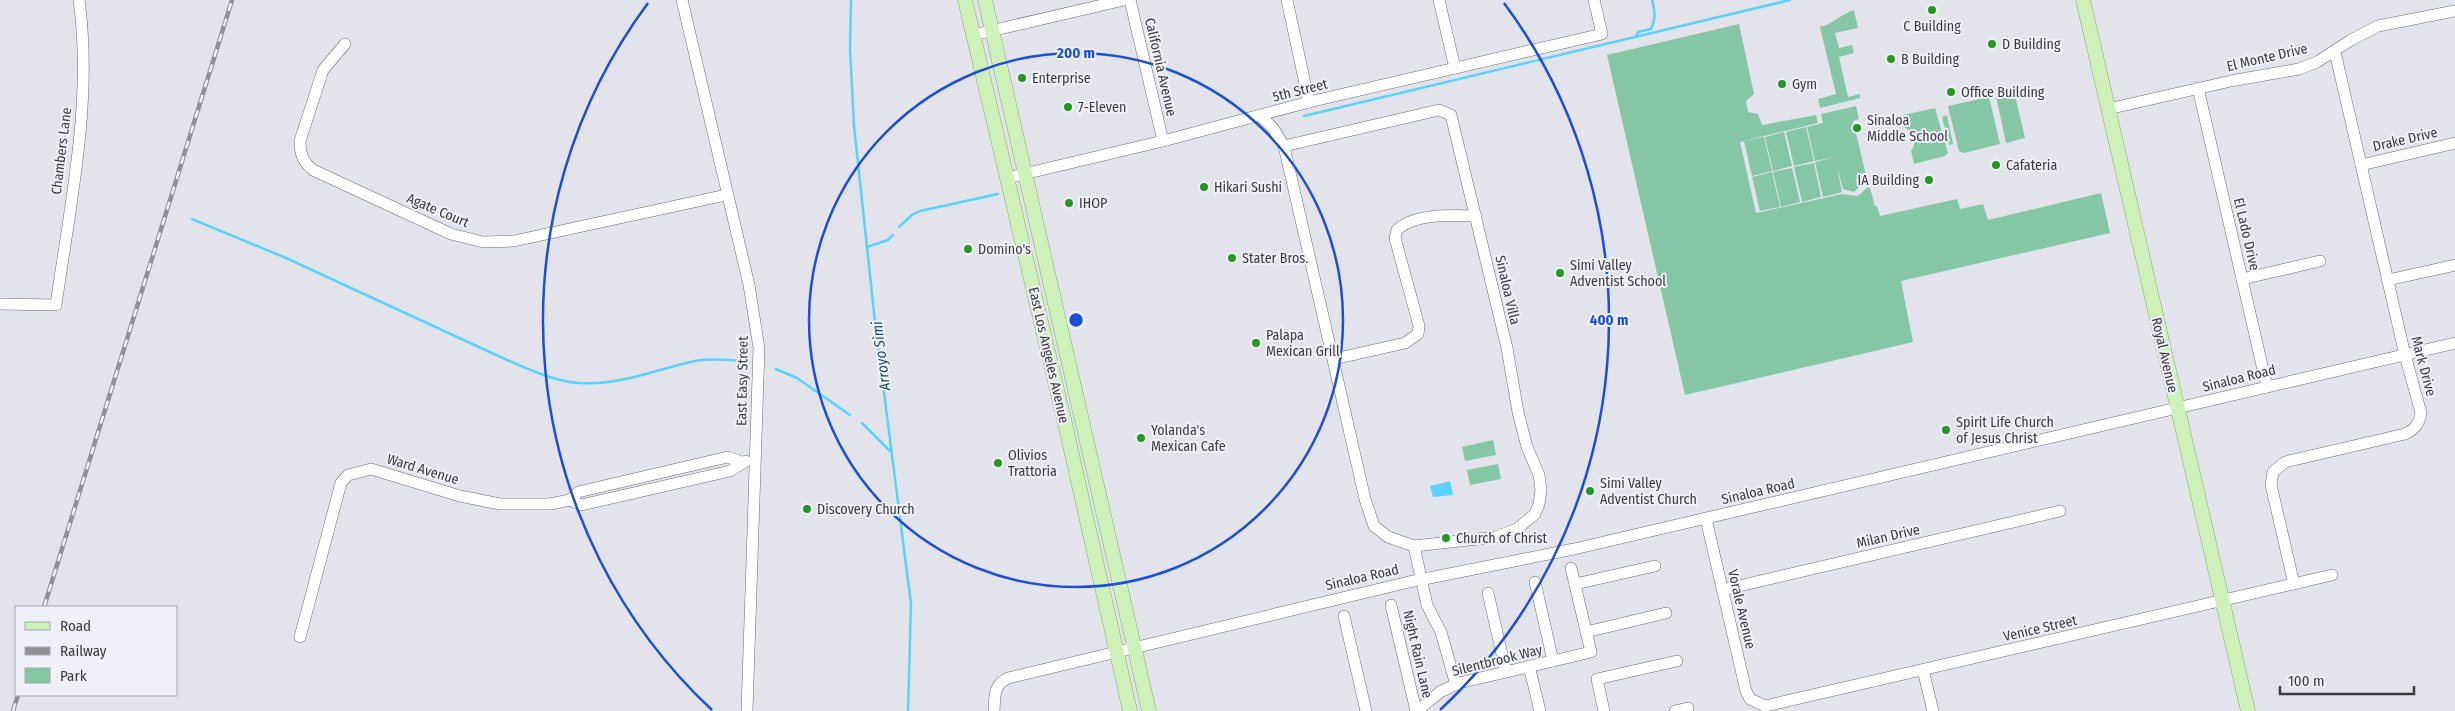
<svg xmlns="http://www.w3.org/2000/svg" width="2455" height="711" viewBox="0 0 2455 711" font-family="'Fira Sans Condensed',sans-serif">
<style>
.green{fill:#85c6a7}
.water{fill:#5bd2fd}
.lines{fill:none;stroke-linecap:round;stroke-linejoin:round}
.stream{stroke:#5bd2fd;stroke-width:2.5}
.minor-casing{stroke:#696a70;stroke-width:12}
.major-casing{stroke:#84ab6f;stroke-width:15}
.minor{stroke:#fff;stroke-width:11}
.major{stroke:#cdf1b9;stroke-width:14}
.rail-casing{stroke:#8f9095;stroke-width:4.5}
.rail{stroke:#f0f1f8;stroke-width:2.5;stroke-dasharray:8;stroke-linecap:butt}
.ring{fill:none;stroke:#1d4ed8;stroke-width:2.5}
.poi-dot{fill:#269623;stroke:#f0f1f8;stroke-width:2}
.labels{text-anchor:middle;stroke-width:4;stroke-linejoin:round;paint-order:stroke}
.poi-label{font-size:14px;fill:#3b3b3e;stroke:#f0f1f8;text-anchor:start}
.street-label{font-size:14px;fill:#3b3b3e;stroke:#f0f1f8}
.water-label{font-size:15px;font-style:italic;fill:#1e5061;stroke:#f0f1f8}
.centre{fill:#1d4ed8;stroke:#f0f1f8;stroke-width:2.5}
.ring-label{font-size:15px;text-anchor:middle;font-weight:bold;fill:#1d4ed8;stroke:#f0f1f8;stroke-width:4;stroke-linejoin:round;paint-order:stroke}
</style>
<rect width="100%" height="100%" fill="#e3e4eb"/>
<!-- green -->
<g class="green">
<path d="M1854 10 1858 28 1835 33 1839 48 1852 45 1854 53 1839 57 1848 97 1860 94V98L1820 108 1818 99 1836 94 1820 27C1833 24 1841 14 1854 10Z"/>
<polygon points="1739,24 1754,94 1746,101 1748,112 1758,114 1762,125 1816,115 1818,123 1740,142 1756,213 1842,194 1858,196 1868,187 1870,188 1875,206 1877,206 1880,216 1957,199 1960,209 1983,204 1988,220 2101,193 2110,233 1901,281 1913,342 1685,395 1607,55"/>
<polygon points="2014,91 2025,138 2006,143 1996,96"/>
<polygon points="1989,97 2000,144 1964,153 1959,151 1948,106"/>
<polygon points="1856,106 1859,119 1853,121 1867,179 1854,192 1843,189 1837,167 1842,192 1823,197 1815,162 1835,157 1815,161 1807,127 1823,123 1821,114"/>
<path d="M1935 108 1948 153 1945 156 1914 164 1911 151C1917 144 1915 131 1905 128L1903 115Z"/>
<polygon points="1947,115 1953,144 1949,145 1942,117"/>
<polygon points="1806,127 1814,161 1794,166 1786,132"/>
<polygon points="1784,132 1792,166 1773,171 1765,137"/>
<polygon points="1764,137 1772,171 1752,176 1744,141"/>
<polygon points="1814,163 1821,197 1802,202 1794,167"/>
<polygon points="1792,168 1800,202 1781,207 1773,172"/>
<polygon points="1772,172 1780,207 1760,211 1752,177"/>
<polygon points="1493,440 1496,455 1465,461 1462,447"/>
<polygon points="1498,464 1501,479 1470,485 1467,470"/>
</g>
<!-- water -->
<polygon class="water" points="1450,481 1453,495 1433,497 1430,486"/>
<g class="lines">
<!-- stream -->
<g class="stream">
<polyline points="851,0 850,49 854,126 875,322 911,604 908,711"/>
<path d="M1636 37 1638 32 1651 29C1656 18 1655 11 1652 0"/>
<polyline points="1304,116 1790,0"/>
<path d="M192 219 286 258 507 360C530 370 554 381 579 383 619 386 657 369 695 361 711 358 728 360 745 361"/>
<polyline points="899,227 912,215 920,211 998,194"/>
<polyline points="867,247 888,240 893,235"/>
<polyline points="776,369 797,378 850,415"/>
<polyline points="862,423 891,452"/>
</g>
<!-- minor casing -->
<g class="minor-casing">
<g id="minor">
<polyline points="682,0 749,285 759,348 747,711"/>
<polyline points="1130,0 1163,141"/>
<polyline points="1287,0 1309,102"/>
<polyline points="1439,0 1455,68"/>
<polyline points="973,35 1124,0"/>
<path d="M345 44 323 70 300 141C300 154 303 162 313 170L451 234 483 242 514 241 726 195"/>
<polyline points="2198,88 2267,387"/>
<polyline points="2108,109 2231,81 2299,69 2317,62 2351,40 2378,26 2455,11"/>
<polyline points="1260,116 1273,128 1284,146 1365,499 1374,526 1388,537 1414,546 1496,537 1517,529 1535,514 1539,504 1541,490 1539,475 1527,447 1518,412 1507,348 1451,115 1439,110 1284,146"/>
<polyline points="2361,165 2455,143"/>
<polyline points="1007,178 1163,141 1309,102 1602,34 1594,0"/>
<polyline points="2242,279 2320,261"/>
<polyline points="2388,280 2455,265"/>
<path d="M0 304 56 305C70 205 93 101 79 0"/>
<path d="M1334 359 1405 343 1418 334 1419 326 1395 238 1397 230C1415 213 1452 215 1476 216"/>
<polyline points="570,500 581,505 730,471 746,461"/>
<polyline points="1706,519 1746,691 1750,699 1765,706 2332,575"/>
<polyline points="1414,546 1427,605 1441,632 1456,685"/>
<polyline points="1535,582 1553,661"/>
<polyline points="1575,584 1655,566"/>
<path d="M2294 584 2271 485 2273 472 2285 462 2405 434C2415 429 2419 424 2421 413L2405 355 2335 52"/>
<polyline points="1722,590 2060,511"/>
<polyline points="1488,593 1506,672"/>
<polyline points="1391,605 1416,711"/>
<polyline points="1344,616 1366,711"/>
<polyline points="1586,632 1666,613"/>
<polyline points="300,637 341,483 348,475 371,469 460,496 500,504 550,504 570,500 578,492 728,457 741,462"/>
<polyline points="1529,666 1540,711"/>
<polyline points="1923,670 1933,711"/>
<path d="M994 711C995 697 993 685 1008 678L1409 582 1574 549 2455 343"/>
<polyline points="1417,711 1440,692 1459,683 1591,652 1571,568"/>
<polyline points="1604,711 1597,679 1677,661"/>
<polyline points="1675,711 1688,708"/>
</g>
</g>
<!-- major casing -->
<g class="major-casing">
<g id="major">
<polyline points="965,0 1064,419 1130,711"/>
<polyline points="985,0 1149,711"/>
<polyline points="2083,0 2248,711"/>
</g>
</g>
<!-- minor -->
<use href="#minor" class="minor"/>
<!-- major -->
<use href="#major" class="major"/>
<!-- rail casing -->
<g class="rail-casing">
<g id="rail">
<polyline points="44,607 232,0"/>
<polyline points="13,711 18,695"/>
</g>
</g>
<!-- rail -->
<use href="#rail" class="rail"/>
</g>
<!-- distance rings -->
<g class="ring">
<circle cx="1076" cy="320" r="267"/>
<path d="M712 710A533 533 0 0 1 648 3M1504 3A533 533 0 0 1 1440 710"/>
</g>
<!-- markers -->
<g class="poi-dot">
<circle cx="1932" cy="10" r="5"/>
<circle cx="1992" cy="44" r="5"/>
<circle cx="1891" cy="59" r="5"/>
<circle cx="1022" cy="78" r="5"/>
<circle cx="1782" cy="84" r="5"/>
<circle cx="1951" cy="92" r="5"/>
<circle cx="1068" cy="107" r="5"/>
<circle cx="1857" cy="128" r="5"/>
<circle cx="1996" cy="165" r="5"/>
<circle cx="1929" cy="180" r="5"/>
<circle cx="1204" cy="187" r="5"/>
<circle cx="1069" cy="203" r="5"/>
<circle cx="968" cy="249" r="5"/>
<circle cx="1232" cy="258" r="5"/>
<circle cx="1560" cy="273" r="5"/>
<circle cx="1256" cy="343" r="5"/>
<circle cx="1946" cy="430" r="5"/>
<circle cx="1141" cy="438" r="5"/>
<circle cx="998" cy="463" r="5"/>
<circle cx="1590" cy="491" r="5"/>
<circle cx="807" cy="509" r="5"/>
<circle cx="1446" cy="538" r="5"/>
</g>
<g class="labels">
<!-- poi labels -->
<g class="poi-label">
<text x="1932" y="31" text-anchor="middle">C Building</text>
<text x="2002" y="49">D Building</text>
<text x="1901" y="64">B Building</text>
<text x="1032" y="83">Enterprise</text>
<text x="1792" y="89">Gym</text>
<text x="1961" y="97">Office Building</text>
<text x="1078" y="112">7-Eleven</text>
<text x="1867" y="125">Sinaloa<tspan x="1867" dy="16">Middle School</tspan></text>
<text x="2006" y="170">Cafateria</text>
<text x="1919" y="185" text-anchor="end">IA Building</text>
<text x="1214" y="192">Hikari Sushi</text>
<text x="1079" y="208">IHOP</text>
<text x="978" y="254">Domino's</text>
<text x="1242" y="263">Stater Bros.</text>
<text x="1570" y="270">Simi Valley<tspan x="1570" dy="16">Adventist School</tspan></text>
<text x="1266" y="340">Palapa<tspan x="1266" dy="16">Mexican Grill</tspan></text>
<text x="1956" y="427">Spirit Life Church<tspan x="1956" dy="16">of Jesus Christ</tspan></text>
<text x="1151" y="435">Yolanda's<tspan x="1151" dy="16">Mexican Cafe</tspan></text>
<text x="1008" y="460">Olivios<tspan x="1008" dy="16">Trattoria</tspan></text>
<text x="1600" y="488">Simi Valley<tspan x="1600" dy="16">Adventist Church</tspan></text>
<text x="817" y="514">Discovery Church</text>
<text x="1456" y="543">Church of Christ</text>
</g>
<!-- street labels -->
<g class="street-label">
<text transform="translate(2267 57) rotate(-13)" y="5">El Monte Drive</text>
<text transform="translate(1161 67) rotate(77)" y="5">California Avenue</text>
<text transform="translate(1300 90) rotate(-14)" y="5">5th Street</text>
<text transform="translate(2405 139) rotate(-13)" y="5">Drake Drive</text>
<text transform="translate(61 151) rotate(-83)" y="5">Chambers Lane</text>
<text transform="translate(438 210) rotate(23)" y="5">Agate Court</text>
<text transform="translate(2247 234) rotate(77)" y="5">El Lado Drive</text>
<text transform="translate(1508 290) rotate(77)" y="5">Sinaloa Villa</text>
<text transform="translate(1049 355) rotate(77)" y="5">East Los Angeles Avenue</text>
<text transform="translate(2165 355) rotate(77)" y="5">Royal Avenue</text>
<text transform="translate(2424 366) rotate(75)" y="5">Mark Drive</text>
<text transform="translate(2239 378) rotate(-14)" y="5">Sinaloa Road</text>
<text transform="translate(742 381) rotate(-89)" y="5">East Easy Street</text>
<text transform="translate(423 469) rotate(17)" y="5">Ward Avenue</text>
<text transform="translate(1758 491) rotate(-13)" y="5">Sinaloa Road</text>
<text transform="translate(1888 536) rotate(-13)" y="5">Milan Drive</text>
<text transform="translate(1362 577) rotate(-13)" y="5">Sinaloa Road</text>
<text transform="translate(1742 609) rotate(77)" y="5">Vorale Avenue</text>
<text transform="translate(2040 628) rotate(-13)" y="5">Venice Street</text>
<text transform="translate(1418 654) rotate(77)" y="5">Night Rain Lane</text>
<text transform="translate(1497 660) rotate(-14)" y="5">Silentbrook Way</text>
</g>
<!-- water labels -->
<g class="water-label">
<text transform="translate(881 356) rotate(-97)" y="5">Arroyo Simi</text>
</g>
</g>
<circle cx="1076" cy="320" r="8" class="centre"/>
<g class="ring-label">
<text x="1076" y="58">200 m</text>
<text x="1609" y="325">400 m</text>
</g>
<!-- legend -->
<rect x="15" y="606" width="162" height="90" fill="#f0f1f8" stroke="#a8a8ae"/>
<rect x="25" y="622" width="25" height="8" fill="#cdf1b9" stroke="#a8a8ae"/>
<text x="60" y="631" font-size="15" fill="#3b3b3e">Road</text>
<rect x="25" y="647" width="25" height="8" fill="#8f9095" stroke="#a8a8ae"/>
<text x="60" y="656" font-size="15" fill="#3b3b3e">Railway</text>
<rect x="25" y="668" width="25" height="15" fill="#85c6a7" stroke="#a8a8ae"/>
<text x="60" y="681" font-size="15" fill="#3b3b3e">Park</text>
<!-- scale -->
<path d="M2280 686v8h134v-8" fill="none" stroke="#3b3b3e" stroke-width="2.5"/>
<text x="2288" y="686" font-size="15" fill="#3b3b3e" stroke="#f0f1f8" stroke-width="4" paint-order="stroke">100 m</text>
</svg>
